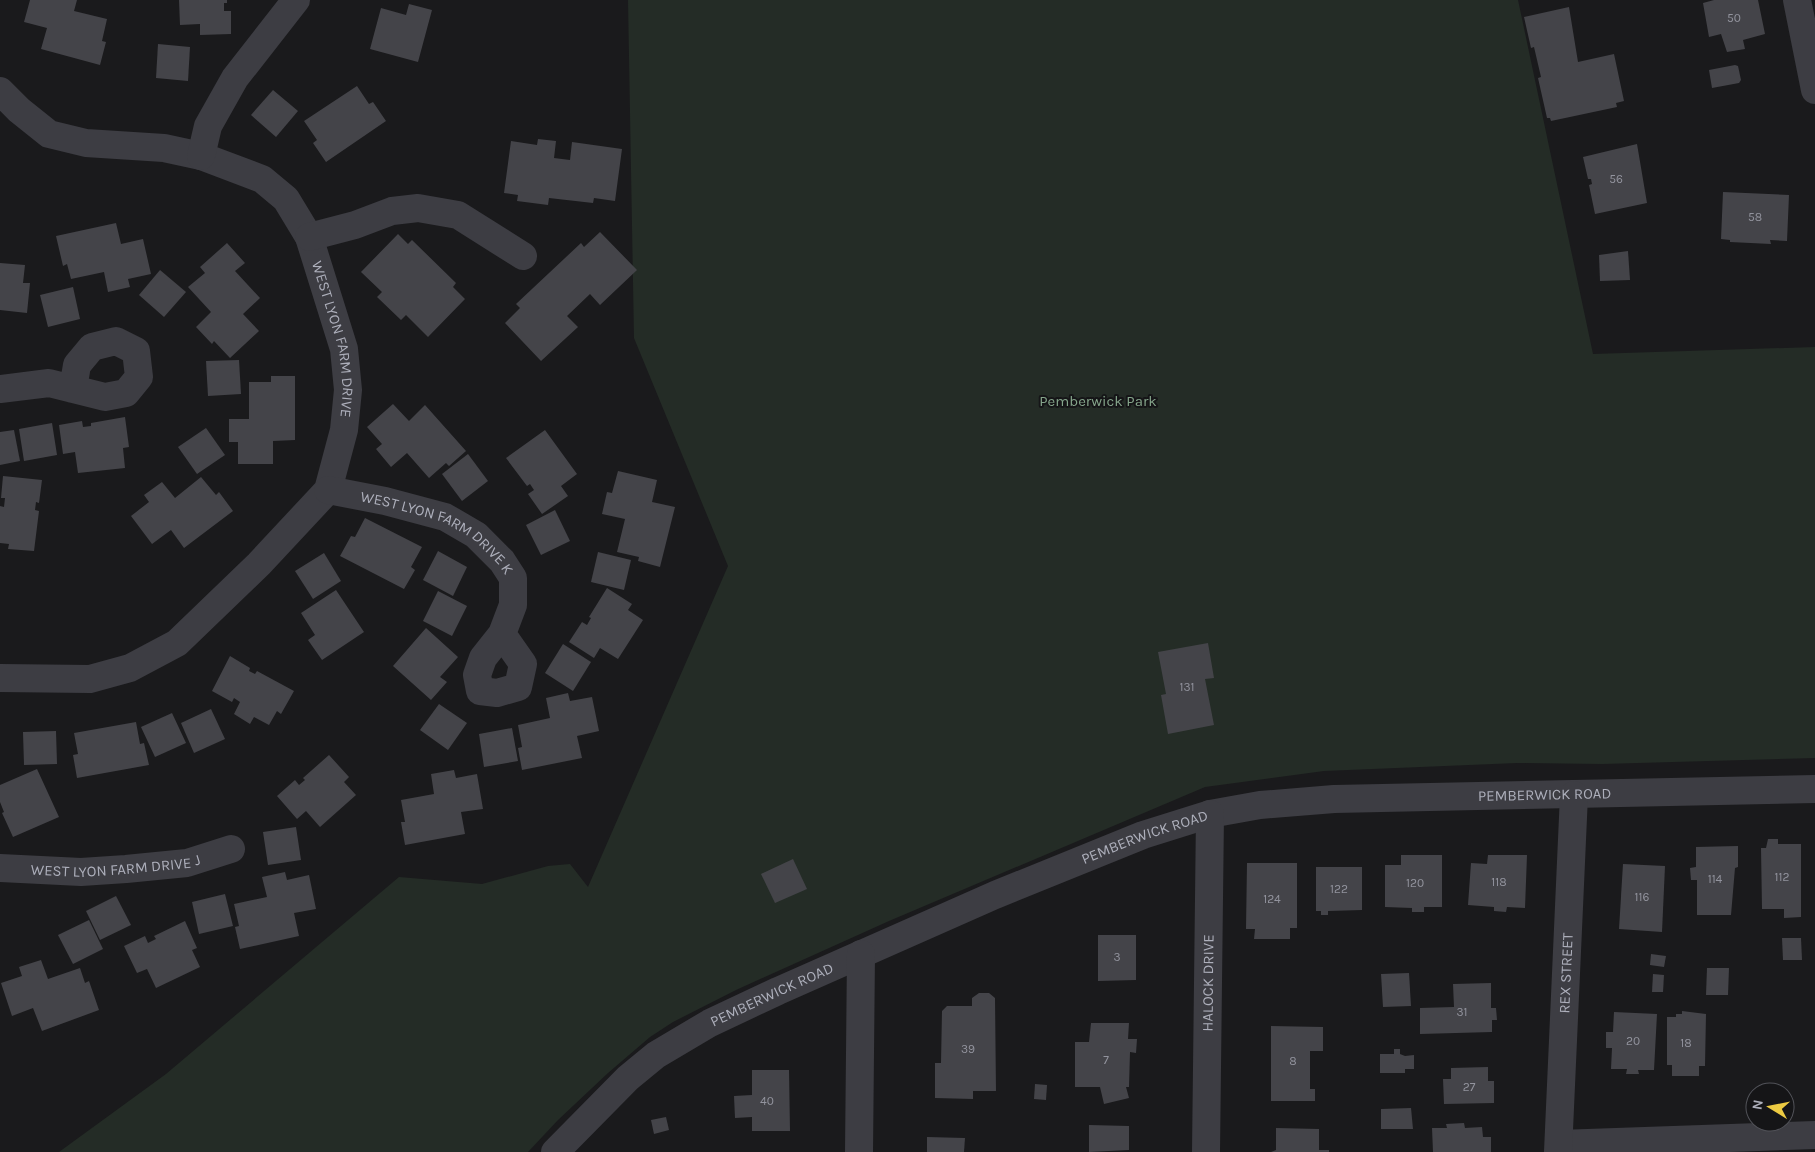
<svg xmlns="http://www.w3.org/2000/svg" width="1815" height="1152" viewBox="0 0 1815 1152" font-family="Karla,sans-serif">
<style>
.green{fill:#242c26}
.building{fill:#444449}
.lines{fill:none;stroke-linecap:round;stroke-linejoin:round}
.minor{stroke:#3d3d43;stroke-width:28}
.labels{text-anchor:middle;stroke-width:4;stroke-linejoin:round;paint-order:stroke}
.number-label{font-size:12px;fill:#93949e}
.street-label{font-size:15px;fill:#adafbb;stroke:#151517}
.park-label{font-size:15px;fill:#85a58b;stroke:#151517}
</style>
<rect width="100%" height="100%" fill="#1a1a1c"/>
<!-- green -->
<polygon class="green" points="628,0 1518,0 1593,354 1815,347 1815,758 1602,764 1517,763 1324,771 1205,787 889,921 736,990 673,1022 650,1037 608,1073 558,1120 528,1152 59,1152 166,1074 399,877 482,884 548,866 570,864 588,887 728,566 634,338"/>
<!-- building -->
<g class="building">
<polygon points="30,0 77,0 74,11 107,19 102,41 106,42 100,65 41,49 47,28 24,22"/>
<polygon points="179,0 227,0 227,3 224,3 224,11 231,11 231,34 200,35 200,24 180,25"/>
<polygon points="1714,0 1758,0 1765,34 1743,40 1745,49 1727,52 1721,34 1709,37 1703,3"/>
<polygon points="409,4 432,10 418,62 370,49 381,8 406,15"/>
<polygon points="1569,7 1578,62 1614,54 1624,101 1616,103 1617,107 1551,121 1550,118 1547,118 1538,78 1541,77 1534,47 1531,48 1524,17"/>
<polygon points="158,44 190,47 188,81 156,78"/>
<polygon points="1735,65 1738,66 1741,80 1739,83 1712,88 1709,70"/>
<polygon points="357,86 369,104 373,102 386,121 326,162 313,143 317,140 304,121"/>
<polygon points="273,90 298,111 276,137 251,115"/>
<polygon points="538,139 556,141 554,158 570,160 572,142 622,149 615,201 594,198 593,203 549,198 548,205 517,201 518,195 504,193 511,141 537,145"/>
<polygon points="1637,144 1647,203 1595,214 1589,185 1592,184 1591,179 1588,179 1583,157"/>
<polygon points="1723,192 1789,195 1787,241 1770,240 1771,244 1730,242 1730,240 1721,239"/>
<polygon points="116,223 121,244 143,239 151,274 128,279 130,287 108,292 104,272 71,279 67,264 63,266 56,236"/>
<polygon points="600,232 637,270 600,305 590,294 567,316 578,327 541,361 505,323 520,308 516,304 581,243 584,247"/>
<polygon points="398,234 408,244 412,240 456,283 453,287 465,299 428,337 406,315 401,320 377,297 382,292 361,272"/>
<polygon points="227,243 245,263 235,271 260,298 243,314 259,331 230,358 214,341 212,344 196,327 211,312 188,287 205,273 200,267"/>
<polygon points="1628,251 1630,280 1600,281 1599,255"/>
<polygon points="0,263 25,265 23,283 30,283 27,313 0,310"/>
<polygon points="160,270 186,292 164,317 139,295"/>
<polygon points="73,287 80,319 48,327 40,295"/>
<polygon points="239,360 241,394 208,396 206,361"/>
<polygon points="271,376 295,376 295,440 273,441 273,464 238,464 238,442 229,442 229,419 249,419 249,382 271,382"/>
<polygon points="393,404 409,421 425,405 466,451 449,466 446,463 429,478 407,453 391,467 376,449 382,444 367,427"/>
<polygon points="125,417 129,447 123,448 125,468 78,473 75,452 63,454 59,425 82,421 83,427 91,426 91,423"/>
<polygon points="52,423 57,455 24,461 19,429"/>
<polygon points="206,428 225,455 197,474 178,447"/>
<polygon points="14,430 20,461 0,465 0,432"/>
<polygon points="545,430 577,474 561,486 568,496 542,514 528,494 534,490 530,484 527,486 506,458"/>
<polygon points="468,454 488,481 462,501 442,474"/>
<polygon points="618,471 657,480 652,502 675,507 660,567 638,561 639,557 617,552 625,519 602,514 607,492 612,493"/>
<polygon points="3,476 42,480 39,503 36,502 35,510 39,511 34,551 8,549 9,544 0,543 0,506 4,507 5,498 1,498"/>
<polygon points="201,477 216,495 219,492 233,511 184,548 171,530 152,544 131,516 149,502 144,495 162,482 175,498"/>
<polygon points="555,510 570,541 541,555 526,525"/>
<polygon points="365,518 422,547 411,567 415,570 404,589 340,556 351,536 355,537"/>
<polygon points="438,551 467,567 453,596 423,580"/>
<polygon points="598,552 631,560 624,590 591,582"/>
<polygon points="324,553 341,581 313,599 295,571"/>
<polygon points="607,588 632,604 628,610 643,620 618,659 600,648 594,658 569,642 582,622 587,625 591,618 589,617"/>
<polygon points="336,590 364,632 322,660 308,640 315,635 301,613"/>
<polygon points="438,591 467,606 452,636 423,621"/>
<polygon points="426,628 458,657 440,677 447,682 431,700 393,666"/>
<polygon points="1208,643 1214,678 1205,679 1214,725 1168,734 1161,695 1166,694 1158,652"/>
<polygon points="563,644 591,662 573,691 545,673"/>
<polygon points="230,656 250,668 249,671 255,674 257,671 294,691 281,714 277,711 269,725 254,717 250,724 234,714 240,702 234,698 232,702 212,691"/>
<polygon points="568,693 570,701 592,697 599,731 577,736 582,758 522,770 518,748 522,747 518,725 550,718 546,698"/>
<polygon points="439,704 467,723 448,750 420,730"/>
<polygon points="211,709 225,739 194,753 181,723"/>
<polygon points="172,713 186,743 155,757 141,727"/>
<polygon points="136,722 140,744 144,743 149,765 77,778 73,755 78,754 74,733"/>
<polygon points="512,728 518,761 484,767 479,734"/>
<polygon points="56,731 57,764 24,765 23,732"/>
<polygon points="329,755 349,777 344,782 356,795 320,827 306,811 297,819 277,796 295,780 299,785 305,780 303,778"/>
<polygon points="37,769 59,817 13,837 2,813 4,812 0,802 0,785"/>
<polygon points="454,770 456,778 477,774 483,809 461,812 465,834 405,845 401,822 405,822 401,800 434,794 431,774"/>
<polygon points="296,827 301,860 268,865 263,832"/>
<polygon points="1768,839 1778,839 1778,844 1801,844 1801,917 1784,918 1784,909 1762,909 1761,848 1766,848"/>
<polygon points="1738,846 1738,867 1735,868 1731,915 1697,915 1697,880 1691,880 1690,868 1696,867 1696,847"/>
<polygon points="1401,855 1442,855 1442,907 1424,907 1424,912 1412,912 1412,908 1385,907 1385,865 1401,865"/>
<polygon points="1488,855 1527,855 1525,908 1507,907 1506,912 1494,911 1494,907 1468,905 1471,863 1487,864"/>
<polygon points="793,859 807,889 775,903 761,874"/>
<polygon points="1247,863 1297,863 1297,928 1290,928 1290,939 1254,939 1255,929 1246,929"/>
<polygon points="1623,864 1665,866 1662,932 1619,929"/>
<polygon points="1316,867 1362,867 1362,910 1328,911 1328,915 1321,915 1321,911 1316,911"/>
<polygon points="285,872 287,880 309,875 316,909 294,913 299,936 240,949 235,927 239,926 234,904 267,897 262,877"/>
<polygon points="225,894 233,926 199,934 192,902"/>
<polygon points="116,896 131,925 100,940 86,911"/>
<polygon points="89,920 103,949 73,964 58,935"/>
<polygon points="185,921 197,948 192,950 200,967 156,988 147,969 137,973 124,946 145,936 148,943 156,939 154,936"/>
<polygon points="1098,935 1136,935 1136,980 1098,981"/>
<polygon points="1782,938 1801,938 1802,960 1783,960"/>
<polygon points="1651,954 1666,956 1664,967 1650,965"/>
<polygon points="41,960 48,979 80,968 85,983 89,981 99,1010 42,1031 33,1008 12,1016 1,983 22,976 19,967"/>
<polygon points="1707,968 1729,968 1728,995 1706,995"/>
<polygon points="1409,973 1411,1006 1383,1007 1381,974"/>
<polygon points="1653,974 1664,975 1663,992 1652,992"/>
<polygon points="1491,983 1491,1008 1496,1008 1497,1020 1492,1020 1492,1032 1420,1034 1420,1008 1454,1007 1453,984"/>
<polygon points="979,993 989,993 995,998 996,1091 973,1091 973,1099 935,1098 935,1063 941,1063 942,1011 947,1006 972,1006 972,998"/>
<polygon points="1682,1011 1706,1014 1705,1066 1699,1066 1699,1076 1672,1076 1672,1065 1667,1065 1667,1017 1676,1017 1676,1014 1682,1014"/>
<polygon points="1614,1012 1657,1014 1654,1070 1638,1070 1639,1074 1626,1074 1627,1069 1611,1069 1612,1048 1606,1048 1606,1032 1613,1032"/>
<polygon points="1091,1023 1129,1023 1128,1039 1137,1039 1136,1053 1130,1052 1129,1087 1126,1087 1129,1098 1104,1104 1100,1087 1075,1087 1075,1042 1089,1042"/>
<polygon points="1271,1026 1323,1027 1323,1051 1310,1051 1310,1089 1315,1089 1315,1101 1271,1101"/>
<polygon points="1394,1049 1400,1049 1400,1054 1405,1056 1414,1055 1414,1069 1405,1069 1405,1073 1380,1073 1380,1054 1394,1054"/>
<polygon points="1488,1067 1488,1081 1494,1081 1494,1103 1444,1104 1443,1079 1451,1079 1451,1068"/>
<polygon points="752,1070 789,1070 790,1131 752,1131 752,1117 735,1118 734,1096 752,1095"/>
<polygon points="1035,1084 1047,1085 1046,1100 1034,1099"/>
<polygon points="1411,1108 1413,1129 1381,1129 1381,1109"/>
<polygon points="666,1117 669,1130 654,1134 651,1120"/>
<polygon points="1464,1123 1465,1128 1482,1127 1483,1137 1491,1137 1491,1152 1433,1152 1432,1128 1447,1128 1446,1124"/>
<polygon points="1089,1125 1129,1126 1129,1150 1089,1152"/>
<polygon points="1276,1128 1319,1129 1319,1150 1329,1150 1329,1152 1271,1152 1276,1150"/>
<polygon points="927,1137 965,1138 964,1152 927,1152"/>
</g>
<g class="lines">
<!-- minor -->
<g class="minor">
<polyline points="1797,0 1815,90"/>
<path id="s1" d="M0 91 19 110 49 134 86 143 164 148 201 156 262 179 286 199 309 237 344 349 348 390 344 430 328 490 259 564 177 643 130 668 90 679 0 678"/>
<polyline points="201,156 208,126 235,78 296,0"/>
<polyline points="309,237 355,225 392,211 418,208 458,215 523,256"/>
<polyline points="0,389 49,383 105,397 126,393 139,377 136,351 116,341 92,347 77,365 73,389"/>
<path id="s2" d="M328 490 385 501 445 517 476 535 502 561 513 578V605L502 634 483 658 477 675 480 691 497 693 518 687 523 664 502 634"/>
<path id="s3" d="M0 868 81 872 126 869 187 863 231 849"/>
<polyline points="1559,1144 1815,1135"/>
<path id="s4" d="M555 1152 628 1078 656 1055 710 1023 778 991 995 895 1143 835 1210 814 1260 805 1334 799 1815 789"/>
<polyline points="859,1152 861,954"/>
<path id="s5" d="M1206 1152 1210 814"/>
<path id="s6" d="M1558 1152 1574 795"/>
</g>
</g>
<g class="labels">
<!-- number labels -->
<g class="number-label">
<text x="1734" y="22">50</text>
<text x="1616" y="183">56</text>
<text x="1755" y="221">58</text>
<text x="1187" y="691">131</text>
<text x="1782" y="881">112</text>
<text x="1715" y="883">114</text>
<text x="1499" y="886">118</text>
<text x="1415" y="887">120</text>
<text x="1339" y="893">122</text>
<text x="1642" y="901">116</text>
<text x="1272" y="903">124</text>
<text x="1117" y="961">3</text>
<text x="1462" y="1016">31</text>
<text x="1633" y="1045">20</text>
<text x="1686" y="1047">18</text>
<text x="968" y="1053">39</text>
<text x="1106" y="1064">7</text>
<text x="1293" y="1065">8</text>
<text x="1469" y="1091">27</text>
<text x="767" y="1105">40</text>
</g>
<!-- street labels -->
<g class="street-label">
<text dy="5" stroke="none"><textPath href="#s1" startOffset="466">WEST LYON FARM DRIVE</textPath></text>
<text dy="5" stroke="none"><textPath href="#s2" startOffset="120">WEST LYON FARM DRIVE K</textPath></text>
<text dy="5" stroke="none"><textPath href="#s4" startOffset="1081">PEMBERWICK ROAD</textPath></text>
<text dy="5" stroke="none"><textPath href="#s4" startOffset="676">PEMBERWICK ROAD</textPath></text>
<text dy="5" stroke="none"><textPath href="#s3" startOffset="116">WEST LYON FARM DRIVE J</textPath></text>
<text dy="5" stroke="none"><textPath href="#s6" startOffset="179">REX STREET</textPath></text>
<text dy="5" stroke="none"><textPath href="#s5" startOffset="169">HALOCK DRIVE</textPath></text>
<text dy="5" stroke="none"><textPath href="#s4" startOffset="271">PEMBERWICK ROAD</textPath></text>
</g>
<!-- park labels -->
<g class="park-label">
<text x="1098" y="406">Pemberwick Park</text>
</g>
</g>
<!-- north arrow -->
<g transform="translate(1770 1107) rotate(280)"><circle r="24" fill="#151517" stroke="#525359"/>
<path d="M0-4L9 19L0 12L-9 19Z" fill="#ecca42"/>
<text y="-8" font-size="14" font-weight="bold" text-anchor="middle" fill="#adafbb">N</text>
</g>
</svg>
